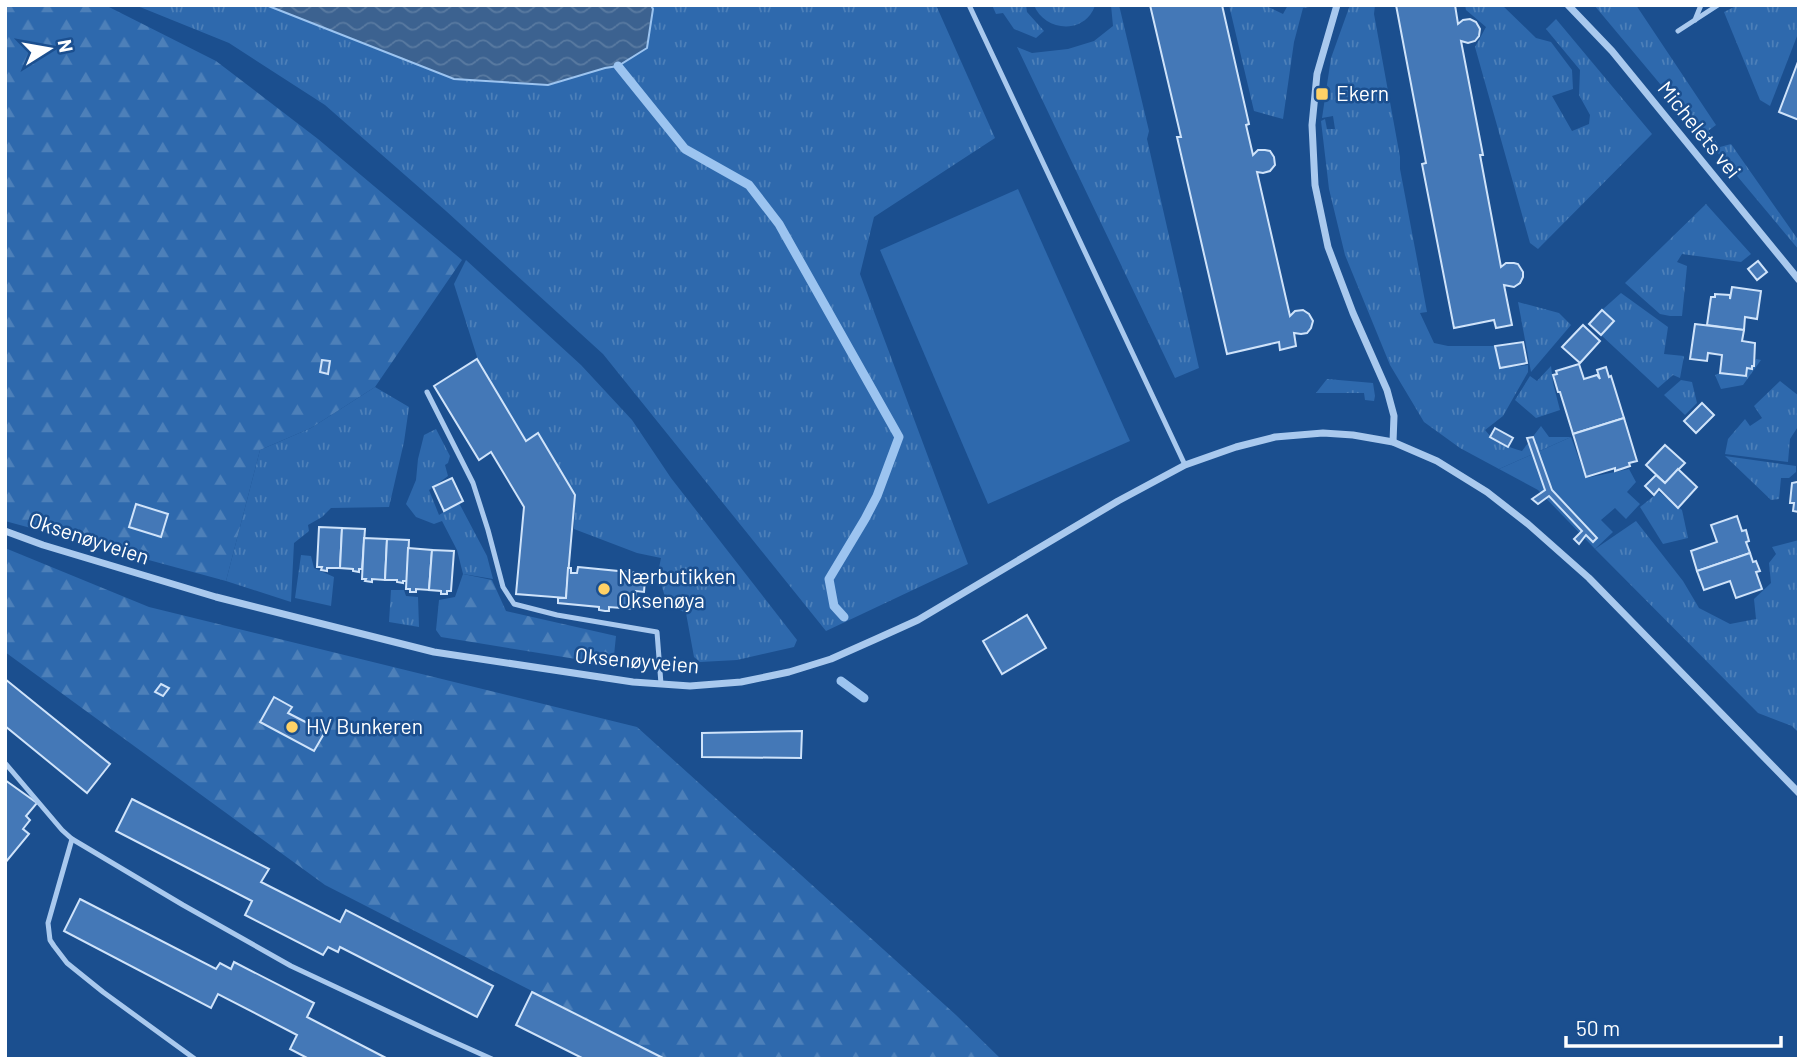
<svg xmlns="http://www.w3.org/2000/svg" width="1804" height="1064" viewBox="0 0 1804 1064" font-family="Barlow,sans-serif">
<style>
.grass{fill:url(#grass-tufts)}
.forest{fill:url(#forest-firs)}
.garden{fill:#2e69ad}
.water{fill:url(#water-waves);stroke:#9cc4f0;stroke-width:2}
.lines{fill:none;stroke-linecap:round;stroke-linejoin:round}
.stream{stroke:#9cc4f0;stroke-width:9}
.building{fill:#4478b7;stroke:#cfe3fa;stroke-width:2}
.service{stroke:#a9c9ee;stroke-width:5}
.minor{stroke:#a9c9ee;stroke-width:7}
.poi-dot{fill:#ffd166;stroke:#1b4f8f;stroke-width:2.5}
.labels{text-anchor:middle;stroke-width:5;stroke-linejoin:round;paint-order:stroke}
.poi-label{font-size:21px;fill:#fff;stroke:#1b4f8f;text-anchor:start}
.street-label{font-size:21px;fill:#fff;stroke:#1b4f8f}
</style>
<defs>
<pattern id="grass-tufts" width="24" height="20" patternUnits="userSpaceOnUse" patternTransform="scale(1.75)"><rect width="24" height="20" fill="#2e69ad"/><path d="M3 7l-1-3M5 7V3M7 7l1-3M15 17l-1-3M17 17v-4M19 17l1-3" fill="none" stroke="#4d80b9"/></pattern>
<pattern id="forest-firs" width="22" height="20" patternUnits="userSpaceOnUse" patternTransform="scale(1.75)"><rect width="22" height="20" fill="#2e69ad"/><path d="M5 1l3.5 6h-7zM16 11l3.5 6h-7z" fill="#4d80b9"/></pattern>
<pattern id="water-waves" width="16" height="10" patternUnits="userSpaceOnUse" patternTransform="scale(1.75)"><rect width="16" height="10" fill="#3c6290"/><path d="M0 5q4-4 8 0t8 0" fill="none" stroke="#597aa1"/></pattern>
</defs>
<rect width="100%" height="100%" fill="#1b4f8f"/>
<!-- grass -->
<g class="grass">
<polygon points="135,5 266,5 454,79 618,66 647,48 653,10 651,5 936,5 995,138 874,217 860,274 968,564 826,631 603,354 446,211 325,105 229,43"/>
<polygon points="992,5 1026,5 1027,12 1044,31 1036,38 1014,29 1003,13 996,14"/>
<path d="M1034 5H1095C1094 9 1092 12 1090 15 1074 35 1042 27 1034 5Z"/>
<polygon points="1111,5 1119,5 1149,131 1147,139 1199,368 1175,378 1017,47 1032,53 1068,49 1094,41 1113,26"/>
<polygon points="1229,5 1264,5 1283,14 1288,5 1316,6 1303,8 1294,42 1283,119 1254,111"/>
<path d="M1350 5H1375L1374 14 1400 157V169L1427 312 1420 313 1434 343 1448 346H1495L1500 368 1528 365V372L1503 416 1485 430C1494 442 1508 447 1522 451L1541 426 1549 437H1571L1499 469 1460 448 1424 422 1390 365 1345 255 1329 189 1321 121 1325 119 1327 129H1335L1333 116 1322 118 1331 58Z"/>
<polygon points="1465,5 1502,5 1536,38 1551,42 1572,70 1573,89 1552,96 1572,131 1589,124 1590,115 1579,95 1580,70 1546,29 1556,19 1652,134 1538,249 1530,243 1475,47 1486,27 1466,10"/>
<polygon points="1594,5 1636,5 1716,125 1708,131 1720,147 1731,144 1799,241 1799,250"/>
<polygon points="1738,5 1799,5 1799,31 1770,106 1760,100 1724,12"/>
<polygon points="1706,204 1751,254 1741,262 1682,254 1677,262 1687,266 1682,316 1670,316 1660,314 1625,283"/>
<polygon points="466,260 581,365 632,420 671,478 797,640 794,647 737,660 700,662 694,657 686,613 667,604 658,573 661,558 637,553 574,529 575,495 538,434 526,441 478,360 454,284"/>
<polygon points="1621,293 1668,327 1664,354 1684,356 1680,378 1673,375 1658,388 1601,335 1614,321 1602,310"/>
<polygon points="1518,302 1559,313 1571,325 1531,372"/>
<polygon points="1756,359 1761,360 1743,385 1721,389 1715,375 1720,373 1745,376 1747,368 1752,368"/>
<polygon points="1551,366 1553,383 1560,410 1536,418 1515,400 1530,376 1537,381"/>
<polygon points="1327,379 1373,383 1375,396 1374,401 1365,400 1364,393 1316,393"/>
<polygon points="1681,380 1692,382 1697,403 1685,415 1664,395"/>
<polygon points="1780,381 1799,396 1799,425 1790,439 1788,462 1725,454 1728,439 1745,419 1750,426 1762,418 1754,406"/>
<polygon points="375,387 409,407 404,442 389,507 331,508 322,517 308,525 309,531 294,543 291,602 226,581 260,450 311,428"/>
<polygon points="436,429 450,456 448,463 445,465 448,476 429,490 439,515 459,503 487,556 493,579 463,574 457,550 442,521 434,524 416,517 406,504 416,480 418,459 424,435"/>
<polygon points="1725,456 1796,466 1796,472 1789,478 1781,478 1779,499 1771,500"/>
<polygon points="1659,492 1682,510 1688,538 1663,544 1640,507"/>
<polygon points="1636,521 1683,581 1699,608 1730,624 1756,619 1754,599 1771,583 1769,563 1776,554 1772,547 1799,540 1799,733 1792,726 1758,713 1595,549"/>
<polygon points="301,555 311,556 314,568 334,577 331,606 295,598"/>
<polygon points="391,590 404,590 406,596 418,597 419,627 389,622"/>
</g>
<!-- forest -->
<g class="forest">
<polygon points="5,5 105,5 216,61 318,139 462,260 375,387 311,428 260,450 226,581 5,521"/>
<polygon points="5,548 149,607 637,727 956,1015 1001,1059 665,1059 325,885 5,652"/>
<polygon points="463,574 492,580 506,611 616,636 613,665 441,637 436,630 439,600 455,597"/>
</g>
<!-- garden -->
<g class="garden">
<polygon points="1018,189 1130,441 988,504 880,250"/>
<polygon points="1571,437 1586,478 1629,469 1636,482 1627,492 1640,504 1626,519 1615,508 1601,520 1613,532 1595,549 1538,490 1499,469"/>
</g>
<!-- water -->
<polygon class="water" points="266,5 651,5 653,9 647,48 618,66 605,68 548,85 454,79"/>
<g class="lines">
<!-- stream -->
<g class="stream">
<polyline points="618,66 685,149 749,185 779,224 899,437 877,496 865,519 829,579 834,606 844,617"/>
<polyline points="841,681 864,698"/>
</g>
</g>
<!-- building -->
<g class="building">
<polygon points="1150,5 1222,5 1249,124 1246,125 1253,155 1258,150 1265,150 1270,151 1274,157 1275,165 1270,171 1263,173 1257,172 1290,316 1295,311 1303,310 1309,314 1313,321 1311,328 1307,333 1301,334 1294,333 1296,346 1280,350 1279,342 1227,354 1177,137 1181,137"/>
<polygon points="1396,5 1455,5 1458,24 1463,20 1470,19 1476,22 1480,29 1479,36 1475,41 1468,43 1461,41 1483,155 1480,155 1501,267 1506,263 1514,263 1518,264 1523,272 1523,277 1520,283 1514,287 1504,285 1512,325 1496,328 1494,320 1454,328 1422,164 1426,163"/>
<polygon points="1799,59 1799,120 1779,112"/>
<polygon points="1758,261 1767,272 1757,280 1748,269"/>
<polygon points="1732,287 1761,291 1757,319 1745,317 1744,330 1707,325 1711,297 1715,297 1715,294 1730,295 1730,299"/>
<polygon points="1602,310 1614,321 1601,335 1589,324"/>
<polygon points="1695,324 1744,330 1742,341 1755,343 1754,366 1752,366 1752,369 1747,368 1746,376 1720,373 1722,355 1708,353 1707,361 1690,359"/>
<polygon points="1583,325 1600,341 1580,363 1562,347"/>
<polygon points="1523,342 1527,363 1500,368 1495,346"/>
<polygon points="477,359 526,441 538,433 575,495 566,598 516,594 524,507 491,452 479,460 434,386"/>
<polygon points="322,360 330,361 328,374 320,372"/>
<polygon points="1579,364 1584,379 1597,375 1600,379 1597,370 1606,367 1609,377 1611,376 1624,418 1573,434 1560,392 1558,392 1553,375 1557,374 1556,371"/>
<polygon points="1702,403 1714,415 1696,433 1684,421"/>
<polygon points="1624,418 1637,461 1629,463 1630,466 1615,471 1615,468 1586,477 1573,434"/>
<polygon points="1495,428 1513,438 1508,447 1490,437"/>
<polygon points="1533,437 1552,490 1597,538 1593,542 1586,535 1579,544 1574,539 1582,531 1549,496 1538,504 1532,499 1545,490 1527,438"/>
<polygon points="1665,445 1685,463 1665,483 1646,465"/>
<polygon points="1678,469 1697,487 1678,508 1659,489 1654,495 1645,486 1656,475 1665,483"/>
<polygon points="452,478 463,501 444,511 433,487"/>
<polygon points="1797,482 1799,482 1799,512 1793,511 1794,503 1790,503 1792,483"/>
<polygon points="136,504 168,514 161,537 129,527"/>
<polygon points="1737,516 1742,531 1746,530 1749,541 1746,542 1750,553 1697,571 1691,551 1717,542 1711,525"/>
<polygon points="319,527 342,528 340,568 327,568 327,571 321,570 322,567 317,567"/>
<polygon points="342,528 365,529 362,569 359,569 359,572 353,571 353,569 340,568"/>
<polygon points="364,538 387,539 385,580 372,579 372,582 365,581 366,579 362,579"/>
<polygon points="387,539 409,540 407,581 403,581 403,583 397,582 397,580 385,580"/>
<polygon points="408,548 432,550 429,590 416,589 416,592 410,592 410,589 406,589"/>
<polygon points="432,550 454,551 451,591 447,591 447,594 441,594 441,591 429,590"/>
<polygon points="1750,553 1753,562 1756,561 1760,571 1756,572 1762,589 1736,598 1730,581 1704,590 1697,571"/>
<polygon points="578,567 638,573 637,579 645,579 644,592 636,591 634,609 609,607 609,611 605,611 599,610 599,607 558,603 558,598 566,598 568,568 571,568 571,573 577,573"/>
<polygon points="1027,615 1046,648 1002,674 983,641"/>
<polygon points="5,679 110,764 87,793 5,726"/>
<polygon points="161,684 169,688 163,696 155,692"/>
<polygon points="274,697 292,707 288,713 325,732 314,751 260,722"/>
<polygon points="802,731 801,758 702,757 702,733"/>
<polygon points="5,780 37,803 26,816 30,820 23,829 29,834 5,863"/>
<polygon points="132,799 269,869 261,882 340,922 346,910 493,986 477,1017 340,947 338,952 328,947 323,955 245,915 252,901 116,831"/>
<polygon points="80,899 216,969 220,963 231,969 234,962 314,1003 307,1017 388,1059 309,1059 290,1049 297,1035 218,994 211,1008 64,931"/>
<polygon points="532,992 665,1059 584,1059 516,1025"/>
</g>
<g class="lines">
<!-- service -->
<g class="service">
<polyline points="969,5 1185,465"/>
<polyline points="1695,20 1701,5"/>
<polyline points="1678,31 1718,5"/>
<polyline points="427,392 473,483 488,530 503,587 514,604 557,615 657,632 661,684"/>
<polyline points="5,763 62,830 72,839 183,905 291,966 434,1033 492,1059"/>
<polyline points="72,839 48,923 50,940 54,946 67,963 103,992 195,1059"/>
</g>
<!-- minor -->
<g class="minor">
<polyline points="1337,5 1317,74 1312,125 1315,185 1328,247 1353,313 1387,390 1394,416 1393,442"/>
<polyline points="1568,5 1612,51 1799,280"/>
<polyline points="5,531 43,545 216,597 434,652 633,682 690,686 741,682 789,672 831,659 876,639 918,620 1118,501 1185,465 1236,447 1275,437 1323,433 1353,435 1393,442 1437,461 1487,492 1528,524 1589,578 1799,793"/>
</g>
</g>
<!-- markers -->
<g class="poi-dot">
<rect x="1315" y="87" width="14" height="14" rx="3.5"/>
<circle cx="604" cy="589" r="7"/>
<circle cx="292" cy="727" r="7"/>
</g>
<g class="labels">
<!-- poi labels -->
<g class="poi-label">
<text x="1336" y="101">Ekern</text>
<text x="618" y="584">Nærbutikken<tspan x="618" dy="24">Oksenøya</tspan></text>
<text x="306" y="734">HV Bunkeren</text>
</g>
<!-- street labels -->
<g class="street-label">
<text transform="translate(1699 130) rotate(51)" y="7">Michelets vei</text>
<text transform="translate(89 539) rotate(18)" y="7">Oksenøyveien</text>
<text transform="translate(637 661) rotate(5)" y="7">Oksenøyveien</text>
</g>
</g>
<!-- border -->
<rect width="1804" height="1064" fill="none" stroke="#ffffff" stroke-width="14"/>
<!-- north arrow -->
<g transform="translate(49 49) rotate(79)" stroke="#1b4f8f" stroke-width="5" paint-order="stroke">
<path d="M0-5L12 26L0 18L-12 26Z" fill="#ffffff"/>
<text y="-10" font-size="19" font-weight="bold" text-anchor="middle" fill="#ffffff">N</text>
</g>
<!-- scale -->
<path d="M1566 1036v10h215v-10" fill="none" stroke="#ffffff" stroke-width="3.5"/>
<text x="1576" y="1036" font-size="21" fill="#ffffff" stroke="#1b4f8f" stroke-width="5" paint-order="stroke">50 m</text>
</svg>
